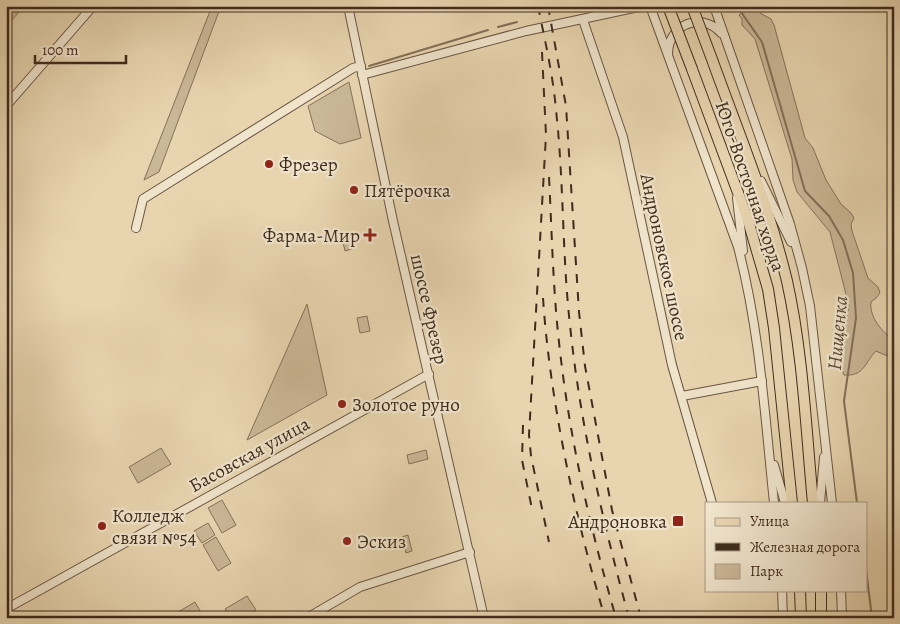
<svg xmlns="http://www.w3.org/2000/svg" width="900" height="624" viewBox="0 0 900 624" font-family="Alegreya,serif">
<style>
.green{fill:#cbb897;stroke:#86725a}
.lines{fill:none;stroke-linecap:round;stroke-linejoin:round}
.stream{stroke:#836f58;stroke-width:2}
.minor-casing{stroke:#6a5642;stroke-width:10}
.major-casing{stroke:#402c1e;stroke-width:12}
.minor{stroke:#f0e4cc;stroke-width:8}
.major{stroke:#e8d5b0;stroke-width:10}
.rail{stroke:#402c1e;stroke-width:2;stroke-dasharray:9 9;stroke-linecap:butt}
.major-bridge-casing{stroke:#402c1e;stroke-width:12;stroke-linecap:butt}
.major-bridge{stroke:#e8d5b0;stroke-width:10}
.poi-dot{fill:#8f2418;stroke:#f0e4cc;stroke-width:2}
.labels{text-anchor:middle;stroke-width:4.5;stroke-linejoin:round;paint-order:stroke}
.poi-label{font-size:19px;fill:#402c1e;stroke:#f0e4cc;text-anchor:start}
.street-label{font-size:19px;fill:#402c1e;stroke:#f0e4cc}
.water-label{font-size:20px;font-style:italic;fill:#5c4836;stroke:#f0e4cc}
</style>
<rect width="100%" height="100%" fill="#e8d5b0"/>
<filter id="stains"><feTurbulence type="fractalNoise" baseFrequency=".004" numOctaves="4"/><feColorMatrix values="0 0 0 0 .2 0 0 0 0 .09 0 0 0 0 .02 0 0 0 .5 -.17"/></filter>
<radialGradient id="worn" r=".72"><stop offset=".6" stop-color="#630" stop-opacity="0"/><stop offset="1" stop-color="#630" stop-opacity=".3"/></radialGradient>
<!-- green -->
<g class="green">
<polygon points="14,6 24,6 12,20 7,15"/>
<polygon points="212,6 221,6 159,172 144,180"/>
<path d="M749 6 758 7 760 13 771 19 774 25 805 138 813 148 826 180 841 204 851 213 854 218 851 224 852 231 868 278 878 287 880 293 876 298 871 302C869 317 882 332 894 340V359L876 351C865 362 864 377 844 375L837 358 849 306 830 232 797 192 793 180 792 159 755 39 742 25V19L739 15Z"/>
<polygon points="349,82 361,138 340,144 315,131 308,106"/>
<polygon points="351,232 355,248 345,251 341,234"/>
<polygon points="307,304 327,395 247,440"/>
<polygon points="367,316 370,331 360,333 357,318"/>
<polygon points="161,448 171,464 138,483 129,467"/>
<polygon points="426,450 428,459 409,464 407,455"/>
<polygon points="222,500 236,525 222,533 208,508"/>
<polygon points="208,523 215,535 202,543 194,531"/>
<polygon points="408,535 412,551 406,553 402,537"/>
<polygon points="216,537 231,563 218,571 203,545"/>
<polygon points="247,596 256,610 243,618 230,618 225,609"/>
<polygon points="195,602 204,618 168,618"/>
</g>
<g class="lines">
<!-- stream -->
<g class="stream">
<polyline points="741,12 762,42 805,191 829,216 843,240 853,273 856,318 844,401 857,503"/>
<polyline points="498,27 517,22"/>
<polyline points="369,66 488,30"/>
<polyline points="866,569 872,618"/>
</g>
<!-- minor casing -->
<g class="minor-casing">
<g id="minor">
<polyline points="348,6 393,221 484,618"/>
<path d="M650 6 738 247C760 331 765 417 774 503"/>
<polyline points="714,6 790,224 802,268 810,306 832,503"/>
<polyline points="583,20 623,137 672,365 712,503"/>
<path d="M668 54C668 24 702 11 721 33"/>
<polyline points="362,75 526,31 643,6"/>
<polyline points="6,106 93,6"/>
<polyline points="761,181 791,242"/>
<polyline points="737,198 743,251"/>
<polyline points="136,228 143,199 353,68 361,66"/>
<polyline points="682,396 762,381"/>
<polyline points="774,465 785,503"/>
<polyline points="820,503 824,457"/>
<polyline points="782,590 783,618"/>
<polyline points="841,590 842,618"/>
<polyline points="6,609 429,374"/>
<polyline points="307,618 360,587 470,552"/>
</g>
</g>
<!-- major casing -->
<g class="major-casing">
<g id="major">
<path d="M713 62C739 134 769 206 787 281 803 353 806 429 813 503"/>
<polyline points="692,69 747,217 768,289 774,328 792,503"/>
<polyline points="800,590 801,618"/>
<polyline points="821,590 821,618"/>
</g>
</g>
<!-- minor -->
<use href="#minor" class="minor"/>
<!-- major -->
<use href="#major" class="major"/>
<!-- rail -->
<g class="rail">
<path d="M538 6C545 41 553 75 556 110 564 182 562 254 570 325 580 424 603 522 629 618"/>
<polyline points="548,6 566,106 579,312 585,366 612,510 641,618"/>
<polyline points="542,52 546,135 529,435 531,456 549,542"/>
<path d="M549 177C552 235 553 293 560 351 570 441 591 531 616 618"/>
<path d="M543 298C550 402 575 517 605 618"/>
<polyline points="523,425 522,460 532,509"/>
</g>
<!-- major-bridge casing -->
<g class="major-bridge-casing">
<g id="major-bridge">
<polyline points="668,6 692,69"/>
<polyline points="692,6 713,62"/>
</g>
</g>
<!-- major-bridge -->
<use href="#major-bridge" class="major-bridge"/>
</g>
<!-- markers -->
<g class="poi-dot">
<circle cx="269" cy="164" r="5"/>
<circle cx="354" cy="190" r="5"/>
<path d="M367.5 227.5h5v5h5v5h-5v5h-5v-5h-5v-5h5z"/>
<circle cx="342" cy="404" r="5"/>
<rect x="672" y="515" width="12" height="12" rx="2.5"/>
<circle cx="102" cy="526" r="5"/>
<circle cx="347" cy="541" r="5"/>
</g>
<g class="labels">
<!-- poi labels -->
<g class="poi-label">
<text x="279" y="171">Фрезер</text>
<text x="364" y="197">Пятёрочка</text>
<text x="360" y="242" text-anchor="end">Фарма-Мир</text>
<text x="352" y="411">Золотое руно</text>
<text x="112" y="522">Колледж<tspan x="112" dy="22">связи №54</tspan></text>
<text x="667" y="528" text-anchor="end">Андроновка</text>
<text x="357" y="548">Эскиз</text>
</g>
<!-- street labels -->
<g class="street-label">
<text transform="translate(751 186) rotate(71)" y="7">Юго-Восточная хорда</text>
<text transform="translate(665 257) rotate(78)" y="7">Андроновское шоссе</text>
<text transform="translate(430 309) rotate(77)" y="7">шоссе Фрезер</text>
<text transform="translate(249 454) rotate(-29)" y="7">Басовская улица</text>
</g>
<!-- water labels -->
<g class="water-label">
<text transform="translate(837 333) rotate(-85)" y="7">Нищенка</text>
</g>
</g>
<!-- margin -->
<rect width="900" height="624" fill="none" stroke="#e8d5b0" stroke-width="25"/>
<rect x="8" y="8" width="885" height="609" fill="none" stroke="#402c1e" stroke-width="2.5"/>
<rect x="12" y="12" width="875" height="599" fill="none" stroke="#402c1e"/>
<!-- legend -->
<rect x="705" y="502" width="162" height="90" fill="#f0e4cc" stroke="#aa9a86"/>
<rect x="715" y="518" width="25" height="8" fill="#e8d5b0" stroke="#aa9a86"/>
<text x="750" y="526" font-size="15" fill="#402c1e">Улица</text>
<rect x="715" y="543" width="25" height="8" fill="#402c1e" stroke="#aa9a86"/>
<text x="750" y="552" font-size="15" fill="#402c1e">Железная дорога</text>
<rect x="715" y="564" width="25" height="15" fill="#cbb897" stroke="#aa9a86"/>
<text x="750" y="576" font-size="15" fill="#402c1e">Парк</text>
<!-- scale -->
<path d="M35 55v8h91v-8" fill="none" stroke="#402c1e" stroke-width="2.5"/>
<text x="42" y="55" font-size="15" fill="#402c1e" stroke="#f0e4cc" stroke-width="4" paint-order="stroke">100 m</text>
<rect width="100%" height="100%" filter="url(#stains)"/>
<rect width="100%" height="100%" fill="url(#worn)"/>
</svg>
